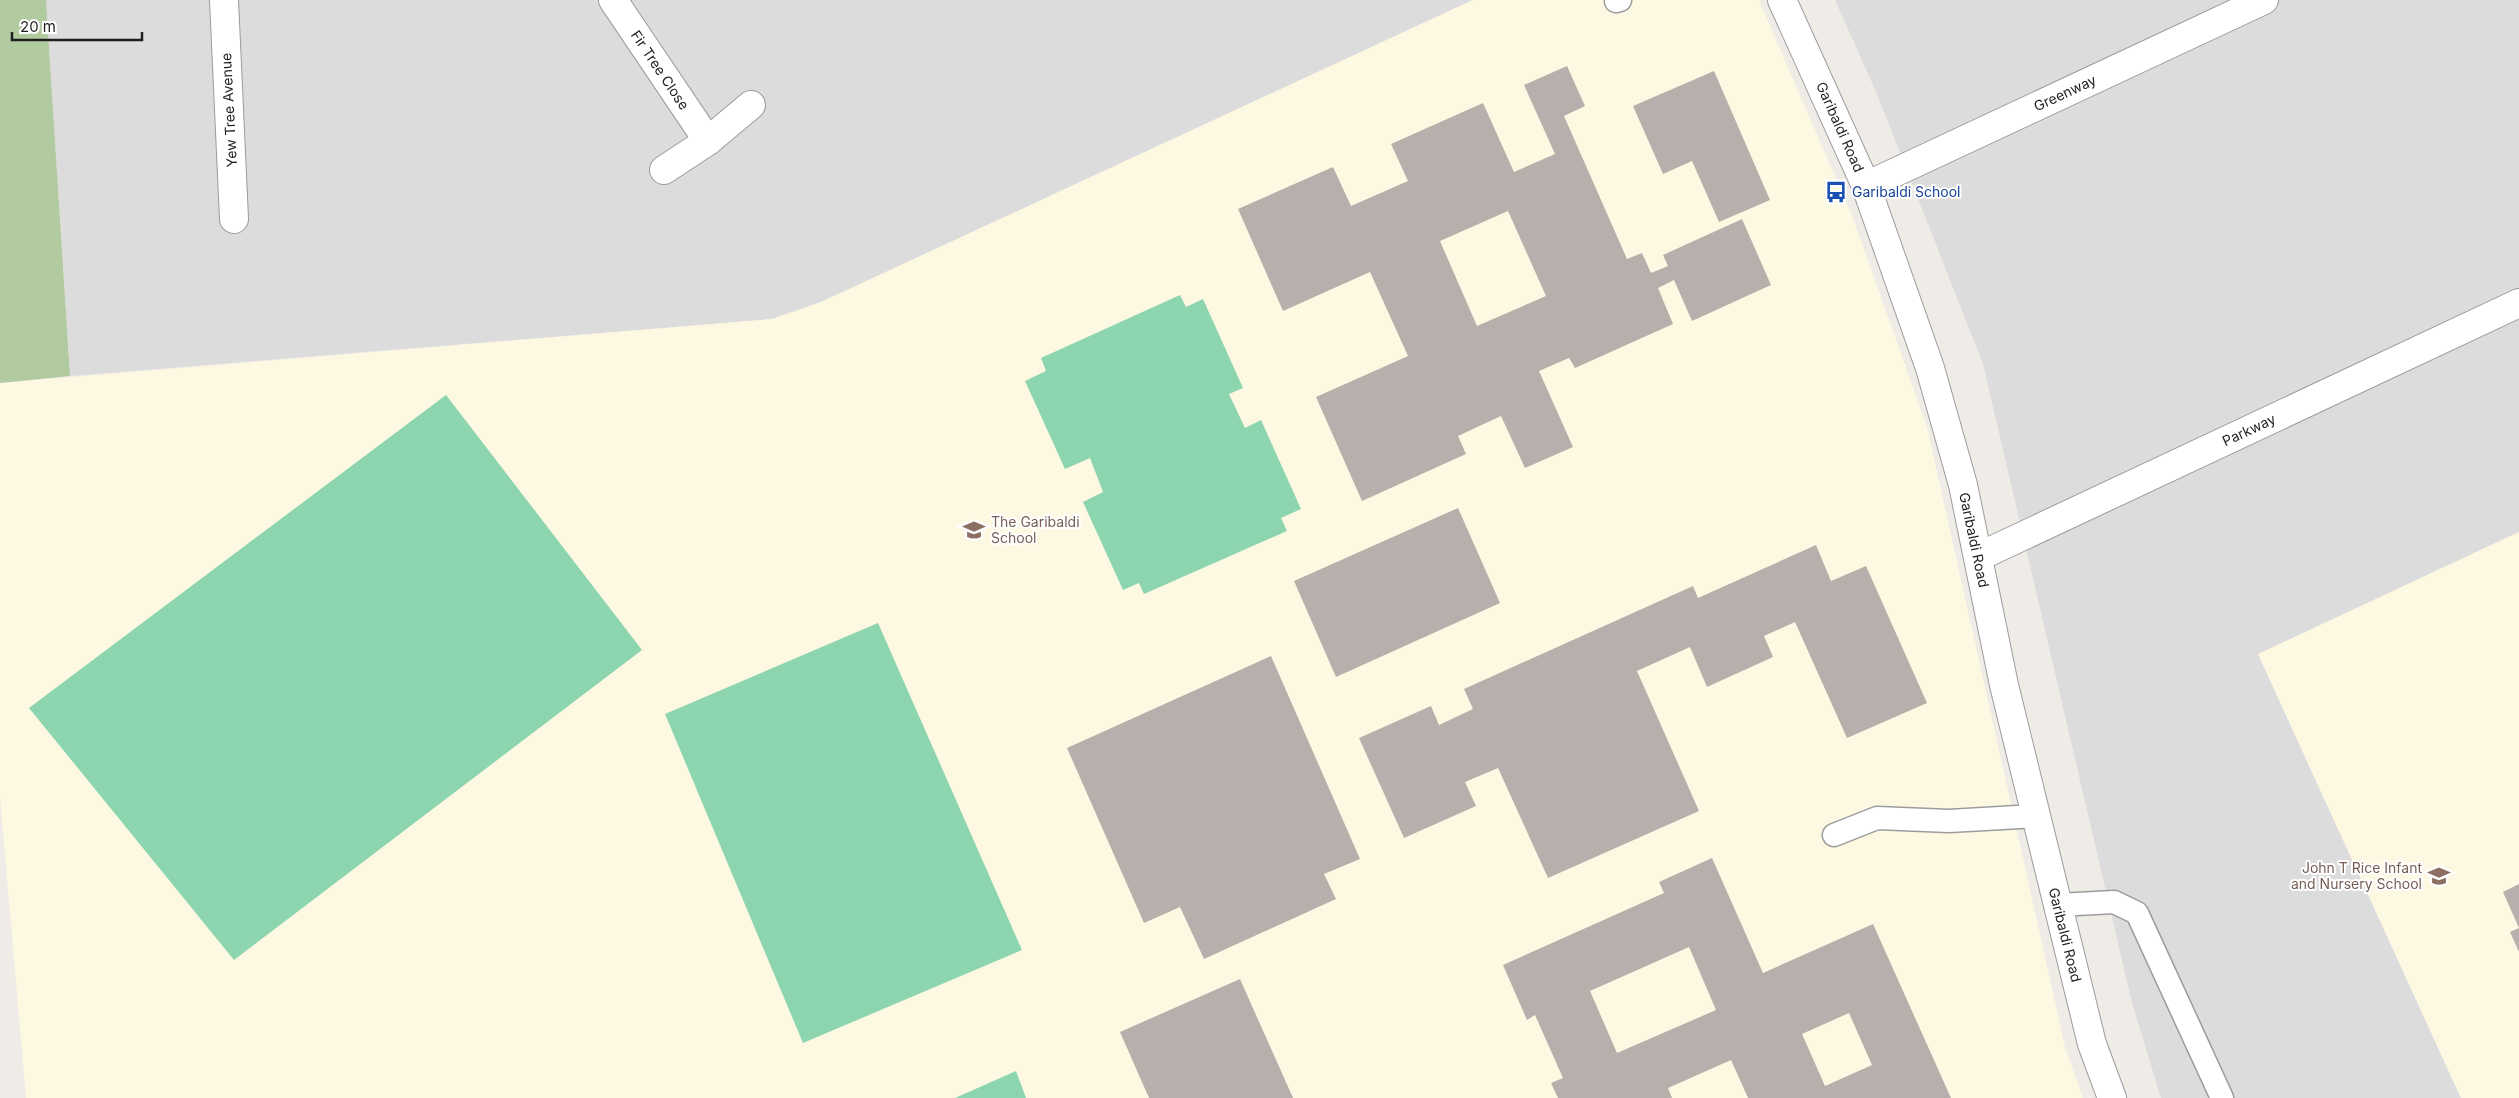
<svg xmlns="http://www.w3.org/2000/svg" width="2519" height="1098" viewBox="0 0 2519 1098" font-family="Inter,sans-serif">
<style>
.residential{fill:#dddcdc}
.education{fill:#fcf8e2}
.forest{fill:#b2ca9f}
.pitch{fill:#8dd5af}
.building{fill:#b8afac;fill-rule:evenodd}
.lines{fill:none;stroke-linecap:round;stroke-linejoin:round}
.lane-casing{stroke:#9c9c9c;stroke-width:25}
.street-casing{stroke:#9c9c9c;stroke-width:30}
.lane{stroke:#fff;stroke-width:22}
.street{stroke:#fff;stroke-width:28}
.labels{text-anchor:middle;stroke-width:4;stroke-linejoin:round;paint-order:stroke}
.street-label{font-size:14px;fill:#1f1f1f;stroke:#fff}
.transit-label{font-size:14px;fill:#164399;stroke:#fff;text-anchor:start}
.education-label{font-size:14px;fill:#785e54;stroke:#fff;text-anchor:start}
</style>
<rect width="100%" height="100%" fill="#efebe6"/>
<!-- residential -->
<g class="residential">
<polygon points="46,0 1473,0 821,302 772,319 70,376"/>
<polygon points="1835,0 2519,0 2519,532 2258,654 2461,1098 2161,1098 2132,1003 1983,364 1877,94"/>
</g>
<!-- education -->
<g class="education">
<polygon points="1473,0 1759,0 1853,218 1927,427 2065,1047 2083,1098 26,1098 0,797 0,383 772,319 821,302"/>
<polygon points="2519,532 2519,1098 2461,1098 2258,654"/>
</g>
<!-- forest -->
<polygon class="forest" points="0,0 46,0 70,376 0,383"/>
<!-- pitch -->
<g class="pitch">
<polygon points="1180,295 1186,307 1203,299 1243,388 1229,394 1245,428 1261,420 1301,509 1281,518 1287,531 1144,594 1139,583 1123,590 1083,502 1103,492 1090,458 1065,469 1025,381 1046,371 1041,358"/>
<polygon points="446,395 642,650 234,960 29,708"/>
<polygon points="878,623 1022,950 803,1043 665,714"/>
<polygon points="1016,1071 1026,1098 955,1098"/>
</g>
<!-- building -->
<g class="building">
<path d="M1567 66 1585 106 1564 116 1627 259 1642 253 1651 273 1668 266 1663 255 1742 219 1771 285 1692 321 1674 280 1658 288 1673 324 1575 368 1569 358 1539 371 1573 447 1525 468 1501 416 1458 436 1466 454 1362 501 1316 397 1408 356 1370 272 1283 311 1238 209 1333 167 1351 206 1408 181 1391 144 1483 103 1514 172 1555 154 1524 85ZM1508 211 1546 296 1477 326 1440 241Z"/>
<polygon points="1714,71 1770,200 1719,222 1692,161 1663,174 1633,106"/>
<polygon points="1458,508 1500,603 1336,677 1294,581"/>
<polygon points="1816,545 1831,581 1866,566 1927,703 1847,738 1795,622 1764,636 1773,657 1707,687 1690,647 1637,671 1699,811 1548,878 1498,768 1465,782 1476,806 1404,838 1359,738 1431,706 1439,725 1473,709 1464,689 1693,586 1698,598"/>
<polygon points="1271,656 1360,859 1324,874 1336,899 1204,959 1180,907 1144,923 1067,748"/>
<path d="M1712 858 1763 973 1873 924 1951 1098H1748L1731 1060 1668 1088 1672 1098H1558L1551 1083 1563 1078 1535 1015 1527 1020 1503 965 1664 893 1659 882ZM1689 947 1716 1010 1617 1053 1590 991ZM1849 1013 1872 1065 1825 1086 1802 1034Z"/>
<polygon points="2519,884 2519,928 2503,892"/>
<polygon points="2519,928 2519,952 2510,932"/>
<polygon points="1240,979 1293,1098 1149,1098 1120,1032"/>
</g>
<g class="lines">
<!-- lane casing -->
<g class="lane-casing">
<g id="lane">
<polyline points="1616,1 1620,0"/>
<polyline points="1834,835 1877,818 1949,821 2036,816"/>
<polyline points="2058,905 2114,902 2137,913 2222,1098"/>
</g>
</g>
<!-- street casing -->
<g class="street-casing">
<g id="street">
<polyline points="224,0 234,219"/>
<polyline points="613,0 708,141"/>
<polyline points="1782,0 1866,186 1930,368 1963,485 2004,685 2092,1044 2112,1098"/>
<polyline points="664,170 708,141 751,105"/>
<polyline points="1866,186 2264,0"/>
<polyline points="1978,557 2519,303"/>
</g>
</g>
<!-- lane -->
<use href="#lane" class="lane"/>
<!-- street -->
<use href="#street" class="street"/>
</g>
<!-- icons -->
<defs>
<g id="bus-bare" transform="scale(1.725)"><path d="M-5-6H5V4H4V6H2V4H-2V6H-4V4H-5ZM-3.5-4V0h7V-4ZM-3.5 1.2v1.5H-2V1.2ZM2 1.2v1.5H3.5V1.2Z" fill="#1a4fb4" stroke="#fff" stroke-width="2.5" paint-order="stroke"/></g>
<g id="school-bare" transform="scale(1.725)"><path d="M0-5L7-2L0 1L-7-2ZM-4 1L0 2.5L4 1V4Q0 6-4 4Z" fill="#8d6e63" stroke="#fff" stroke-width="2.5" paint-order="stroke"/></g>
</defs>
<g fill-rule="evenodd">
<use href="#bus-bare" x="1836" y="192"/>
<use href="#school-bare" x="974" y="530"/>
<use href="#school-bare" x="2439" y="876"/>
</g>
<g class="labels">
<!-- street labels -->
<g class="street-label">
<text transform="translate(660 70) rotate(56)" y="5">Fir Tree Close</text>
<text transform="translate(2065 93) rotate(-25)" y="5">Greenway</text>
<text transform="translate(229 110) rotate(-93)" y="5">Yew Tree Avenue</text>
<text transform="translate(1840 127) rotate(66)" y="5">Garibaldi Road</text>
<text transform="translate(2249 430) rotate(-25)" y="5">Parkway</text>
<text transform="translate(1974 540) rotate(78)" y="5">Garibaldi Road</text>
<text transform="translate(2065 935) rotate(76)" y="5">Garibaldi Road</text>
</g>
<!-- transit labels -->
<g class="transit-label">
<text x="1852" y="197">Garibaldi School</text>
</g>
<!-- education labels -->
<g class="education-label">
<text x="991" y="527">The Garibaldi<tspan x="991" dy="16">School</tspan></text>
<text x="2422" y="873" text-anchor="end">John T Rice Infant<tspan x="2422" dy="16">and Nursery School</tspan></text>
</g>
</g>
<!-- scale -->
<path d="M12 32v8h130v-8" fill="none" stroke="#1f1f1f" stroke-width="2.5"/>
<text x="20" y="32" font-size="15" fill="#1f1f1f" stroke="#ffffff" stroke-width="4" paint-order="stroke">20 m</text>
</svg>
